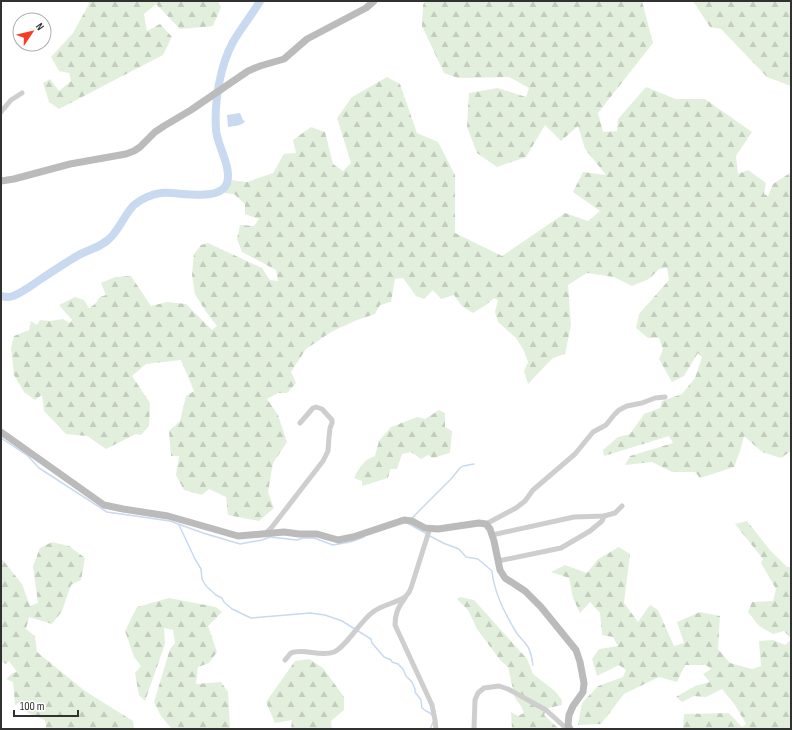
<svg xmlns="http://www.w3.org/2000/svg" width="792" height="730" viewBox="0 0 792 730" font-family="'Sofia Sans Condensed',sans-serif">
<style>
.forest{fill:url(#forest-firs)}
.water{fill:#c8d9f0}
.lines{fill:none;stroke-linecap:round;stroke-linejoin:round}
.stream{stroke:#c8d9f0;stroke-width:1.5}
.river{stroke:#c8d9f0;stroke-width:8}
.street{stroke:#cecece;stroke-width:5}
.secondary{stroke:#bbb;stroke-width:7}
</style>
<defs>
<pattern id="forest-firs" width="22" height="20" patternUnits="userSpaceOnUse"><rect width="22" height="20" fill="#e3efdd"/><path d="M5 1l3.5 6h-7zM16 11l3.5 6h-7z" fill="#c3cdbe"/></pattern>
</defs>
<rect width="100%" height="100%" fill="#fff"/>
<!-- forest -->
<g class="forest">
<polygon points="88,1 218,1 221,7 213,26 180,29 156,4 144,14 147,31 160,24 172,37 163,55 59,109 49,102 43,83 50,79 59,91 71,81 69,73 59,71 51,57 73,33 89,4"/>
<polygon points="425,1 642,1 653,43 598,113 603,132 617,131 618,119 646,87 676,99 705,99 752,132 736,156 738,174 748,170 766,183 764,194 768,196 773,184 790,173 791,173 791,451 781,458 762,452 744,436 740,451 734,467 700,478 695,472 672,472 652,462 625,465 630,456 673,443 669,436 604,456 603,450 618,437 630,434 644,414 660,408 662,401 682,394 695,378 702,357 698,353 684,376 672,382 659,359 663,349 659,338 648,338 636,328 639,314 669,280 667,268 659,269 649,279 632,286 614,277 587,273 568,285 571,325 565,354 553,358 528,384 524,371 528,362 524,351 516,338 498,322 495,312 498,300 494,298 486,305 473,313 462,306 454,295 441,299 433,290 424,299 416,296 403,278 395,279 391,302 380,305 375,314 357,320 331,332 306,349 291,372 296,383 287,393 278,393 267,399 278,415 287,442 273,463 268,492 274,508 259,521 228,515 226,497 209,489 202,495 184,490 176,475 179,456 171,456 169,431 180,421 186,396 194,391 181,360 146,364 132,376 150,403 149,426 141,435 136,434 106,449 87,436 66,434 44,411 42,395 35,400 24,392 14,375 11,348 14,336 29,330 31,321 37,325 40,320 50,321 63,319 70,323 72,320 59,305 75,297 84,300 89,308 94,305 100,297 106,295 101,283 115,277 131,276 151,306 167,302 186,304 212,330 217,326 206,312 195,294 192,275 194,254 201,245 208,243 262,268 270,280 278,281 276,270 242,252 237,239 240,225 254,226 259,219 245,214 245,204 234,194 224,193 227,189 231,180 247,182 273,173 284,154 296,153 293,140 311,127 325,132 333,164 343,171 351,163 337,118 352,97 387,77 400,84 417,133 438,142 455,175 455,233 502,256 565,213 588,221 600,211 573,192 583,172 606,175 585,149 578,126 561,141 545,125 526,157 497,167 477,153 467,127 469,93 498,88 526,97 529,88 509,77 458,78 444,73 422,26 423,5"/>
<polygon points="693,1 791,1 791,86 767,77 721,29 710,27"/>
<path d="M439 410 445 413V427L452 431 450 453 433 458 428 455 421 459 411 452 402 454 397 469H390L388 478 362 486V481L354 478C359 468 364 459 375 456L379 441 391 427 417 417 425 419Z"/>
<polygon points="747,521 770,550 787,567 791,567 791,638 784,631 773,634 759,626 748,612 752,602 773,601 776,589 761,563 763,559 735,524"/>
<polygon points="52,542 69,546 85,558 81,580 71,585 62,611 52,624 29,617 26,629 35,636 37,652 85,691 133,721 134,729 45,729 46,728 45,720 28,713 21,702 15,705 13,682 6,679 13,673 17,672 9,661 6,664 1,661 1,558 22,584 30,606 38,603 33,566 40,548"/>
<polygon points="619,547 630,554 624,603 638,622 650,605 658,610 674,646 684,643 677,622 700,612 720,616 718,649 730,663 752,669 761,666 759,641 773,640 785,645 791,640 791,729 683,729 684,714 729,713 742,727 746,724 735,705 722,689 706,697 694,696 682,702 676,697 695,686 710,682 703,674 711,669 706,665 685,665 677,682 659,677 624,694 601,724 578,725 582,703 598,686 623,677 626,670 619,665 597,676 592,659 599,649 618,646 613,637 602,635 600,613 590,602 580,613 573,598 569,578 551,572 565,565 587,573 598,559"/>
<polygon points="460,597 474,600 527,659 533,674 555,691 562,700 562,705 548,708 544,715 559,729 512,729 511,712 518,716 524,713 521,706 515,698 508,667 500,660 477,629 468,610 457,599"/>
<polygon points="169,598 216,607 222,612 208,626 217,652 209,663 198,667 196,684 221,682 228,692 230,729 172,729 161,716 154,702 170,649 175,643 173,630 164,628 165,644 145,701 139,695 135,673 141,666 134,657 125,631 137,607"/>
<polygon points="309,659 323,668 344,697 344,710 331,721 332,729 291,729 292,720 275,723 266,702 295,661"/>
</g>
<!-- water -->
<path class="water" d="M240 113 243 120 245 121C242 126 234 126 228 127L227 115Z"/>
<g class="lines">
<!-- stream -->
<g class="stream">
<polyline points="1,438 28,456 39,468 107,512 170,521 203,533 240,544 262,540 270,537 297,540 303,538 314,538 333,545 350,542 364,537"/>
<polyline points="412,518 451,479 460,468 463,466 474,464"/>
<polyline points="409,524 427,534"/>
<polyline points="179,525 195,559 201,569 202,579 206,586 216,595 222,598 224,602 232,609 251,618 310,613 325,615 342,621 371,639 372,643 384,657 391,660 392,662 398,664 403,669 406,676 412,682 415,689 415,692 421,700 422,708 426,711 430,713 433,716"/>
<path d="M430 536 443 543 459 549 466 557 478 559 492 571C494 593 505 614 516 632 519 637 523 640 526 644 531 650 532 658 533 665"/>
<polyline points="431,729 431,727 433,722"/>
</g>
<!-- river -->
<path class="river" d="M1 296C5 297 9 298 13 296 23 292 32 285 41 279 53 271 65 263 77 256 89 249 101 248 111 237 120 228 125 214 134 205 141 199 152 194 161 193 177 191 220 203 227 183 232 167 217 145 216 130 214 102 220 66 233 42 241 28 252 15 260 1"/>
<!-- street -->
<g class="street">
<polyline points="1,112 11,100 22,93"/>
<polyline points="486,524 516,508 525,501 533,490 575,454 593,432 606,425 614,415 619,410 627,406 642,403 655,398 665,397"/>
<polyline points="265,534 272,527 323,461 328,451 329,437 330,428 332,423 332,420 322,409 316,407 313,408 300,423"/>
<polyline points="492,535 574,517 604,516 615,513 622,506"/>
<polyline points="498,561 561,548 590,531 602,521 604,516"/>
<path d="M405 598C398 607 395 614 395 625L432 705 435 720 436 729"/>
<path d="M285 660C287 658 289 655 291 653 303 648 321 657 334 652 346 647 361 620 373 612 381 605 400 602 406 596 408 594 410 591 411 588L430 528"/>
<polyline points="474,729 475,700 478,693 484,688 499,686 508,689 546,710 567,729"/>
</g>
<!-- secondary -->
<g class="secondary">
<polyline points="1,181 14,179 70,164 126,154 134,151 140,147 155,132 164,126 191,110 248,71 260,66 284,59 307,39 366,8 374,1"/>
<polyline points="1,432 104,505 123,509 168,516 238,536 262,534 284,532 299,534 317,534 338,540 353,537 404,520 412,521 425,528 438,529 479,523 486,524 490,529 494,541 500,570 505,578 525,591 541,607 576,650 580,662 584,683 583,692 573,706 569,715 568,725 570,729"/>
</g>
</g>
<!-- border -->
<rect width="792" height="730" fill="none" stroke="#313131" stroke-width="4"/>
<!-- north arrow -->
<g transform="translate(32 32) rotate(55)"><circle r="19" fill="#ffffff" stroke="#adadad"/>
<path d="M0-3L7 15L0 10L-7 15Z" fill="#f73c23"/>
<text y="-6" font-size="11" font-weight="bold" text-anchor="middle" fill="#313131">N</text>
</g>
<!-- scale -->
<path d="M14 710v6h64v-6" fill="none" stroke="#313131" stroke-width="2"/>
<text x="20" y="710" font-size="12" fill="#313131" stroke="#ffffff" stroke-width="3" paint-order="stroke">100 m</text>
</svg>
